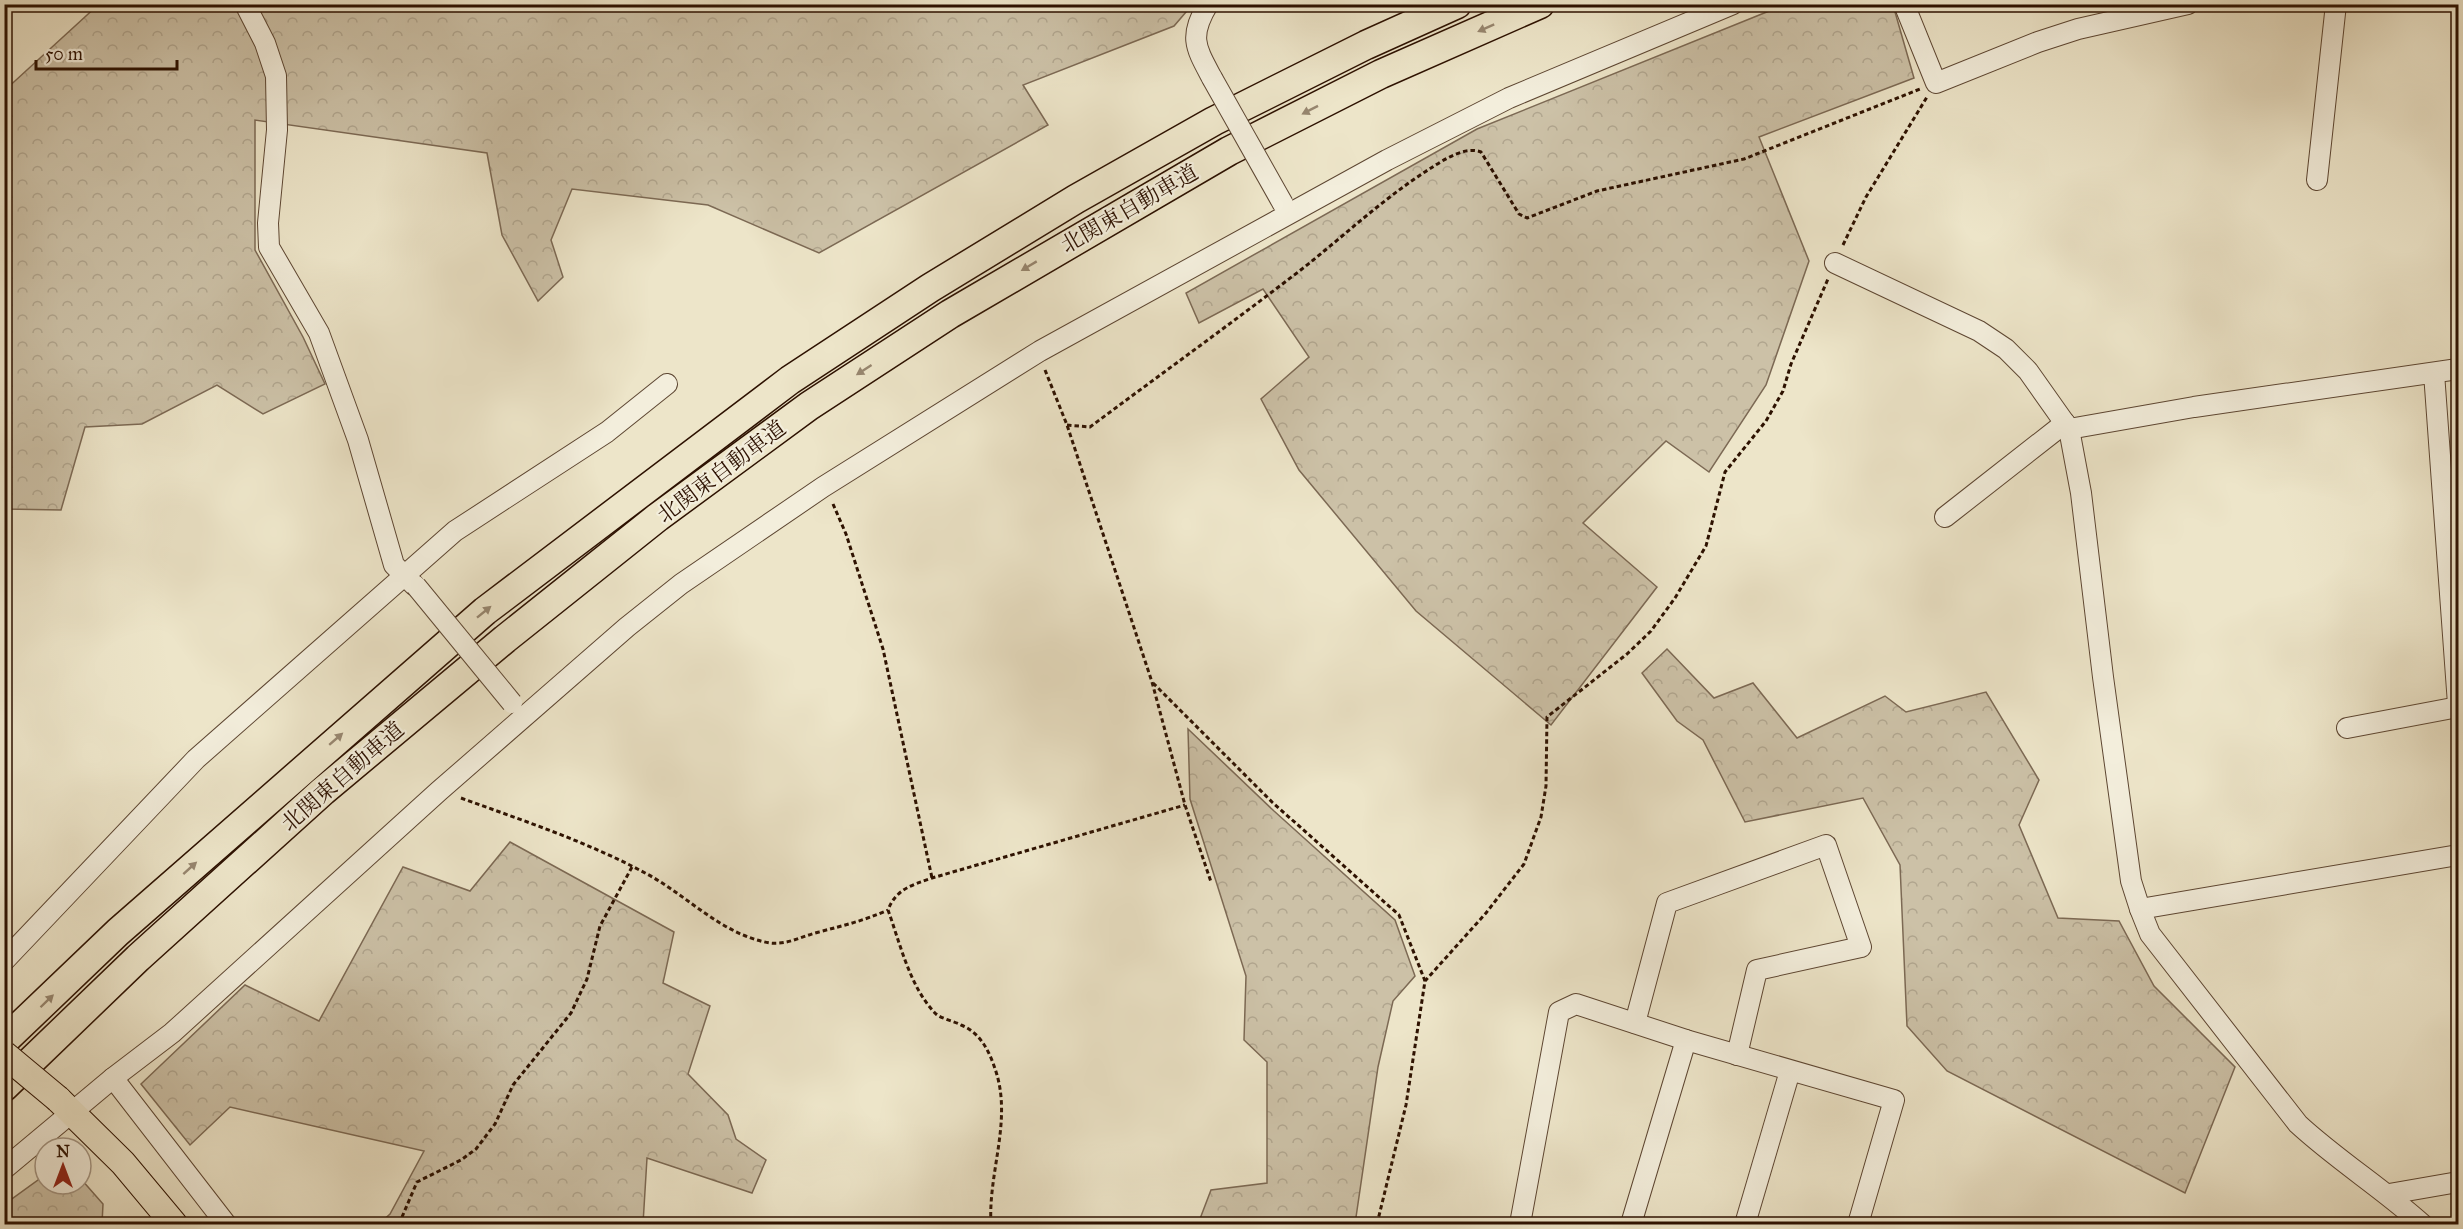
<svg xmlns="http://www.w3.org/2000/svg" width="2463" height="1229" viewBox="0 0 2463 1229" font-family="'IM FELL Great Primer','Noto Serif JP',serif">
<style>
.forest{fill:url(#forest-crowns);stroke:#7c6954;stroke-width:1.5}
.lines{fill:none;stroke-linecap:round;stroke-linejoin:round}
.minor-casing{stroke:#5d4632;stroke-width:22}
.major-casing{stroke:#2d1100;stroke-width:28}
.highway-casing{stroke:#2d1100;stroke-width:31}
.path{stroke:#2d1100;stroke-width:3;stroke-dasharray:4.5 3;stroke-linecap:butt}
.minor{stroke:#f3eedc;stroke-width:20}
.major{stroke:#ede5c9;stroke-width:26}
.highway{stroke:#ede5c9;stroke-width:28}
.minor-bridge-casing{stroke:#5d4632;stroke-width:22;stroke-linecap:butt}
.major-bridge-casing{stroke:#2d1100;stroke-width:28;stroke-linecap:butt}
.minor-bridge{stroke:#f3eedc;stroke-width:20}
.major-bridge{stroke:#ede5c9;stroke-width:26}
.oneway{fill:#97866f}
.labels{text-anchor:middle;stroke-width:4.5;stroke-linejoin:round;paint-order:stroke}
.street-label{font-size:22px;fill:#2d1100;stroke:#f3eedc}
</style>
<defs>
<pattern id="forest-crowns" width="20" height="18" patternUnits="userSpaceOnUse" patternTransform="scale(1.5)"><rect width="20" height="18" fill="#ccc1a7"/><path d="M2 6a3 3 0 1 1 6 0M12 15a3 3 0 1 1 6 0" fill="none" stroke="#b0a58e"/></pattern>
</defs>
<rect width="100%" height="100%" fill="#ede5c9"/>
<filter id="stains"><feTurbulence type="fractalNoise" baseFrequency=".00333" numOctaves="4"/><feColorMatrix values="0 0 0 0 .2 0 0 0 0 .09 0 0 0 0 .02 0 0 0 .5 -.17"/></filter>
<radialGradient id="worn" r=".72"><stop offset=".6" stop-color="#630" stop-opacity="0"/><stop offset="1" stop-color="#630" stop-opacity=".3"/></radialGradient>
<!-- forest -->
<g class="forest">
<polygon points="98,5 1192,5 1174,26 1023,85 1048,125 819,253 708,205 572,189 551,240 563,277 538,301 502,235 487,153 255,120 255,250 303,337 325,384 263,414 217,385 142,424 85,427 61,510 5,509 4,91"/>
<polygon points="1784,5 1893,5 1914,78 1759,137 1809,261 1766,385 1709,472 1666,441 1583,523 1657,587 1551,725 1416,611 1299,470 1261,399 1309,357 1263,289 1199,323 1186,293 1477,129"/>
<polygon points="1667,649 1714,698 1753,683 1797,738 1885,696 1906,712 1986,692 2039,780 2019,825 2058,918 2119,921 2154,986 2235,1067 2185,1193 1947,1071 1907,1026 1900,865 1863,798 1745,822 1703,740 1677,721 1642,673"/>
<polygon points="1188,729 1274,811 1395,920 1415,976 1393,1001 1378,1067 1355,1224 1198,1224 1211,1190 1267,1183 1267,1062 1244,1040 1246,976 1190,799"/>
<polygon points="510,842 674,932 663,983 710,1006 688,1074 728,1115 736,1139 766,1160 752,1193 647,1158 643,1224 379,1224 390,1214 424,1151 230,1107 190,1145 141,1084 245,985 319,1021 403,867 470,891"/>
<polygon points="45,1175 45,1184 81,1184 81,1179 103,1204 102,1224 5,1224 5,1204"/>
</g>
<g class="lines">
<!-- minor casing -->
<g class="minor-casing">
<g id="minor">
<polyline points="245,4 265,43 276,76 277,130 268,223 269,247 319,333 358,440 394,565 414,585"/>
<path d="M1208 4C1188 37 1196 48 1212 78"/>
<polyline points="1904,4 1936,83 2038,42 2078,29 2188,4"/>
<polyline points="2317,180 2336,4"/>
<path d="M1835 263 1979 331 2006 349 2028 371 2069 429 2081 493 2103 677 2131 881 2140 909 2150 934 2298 1124C2337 1160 2382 1188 2422 1224"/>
<polyline points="2434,373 2458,704"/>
<polyline points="2069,429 2194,407 2458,369"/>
<polyline points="1945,517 2065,423"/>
<polyline points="2347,728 2458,707"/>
<polyline points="2140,909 2458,855"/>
<polyline points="4,961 196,759 404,576 455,531 607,432 667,384"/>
<polyline points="1635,1023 1667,903 1826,845 1861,947 1757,970 1737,1055"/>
<polyline points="113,1078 226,1224"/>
<polyline points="4,1169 113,1078 172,1033 439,791 627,627 681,584 823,487 1040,351 1387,160 1509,98 1733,4"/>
<polyline points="2389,1194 2458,1182"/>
<polyline points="1520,1224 1559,1012 1576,1004 1686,1040 1894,1100 1858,1224"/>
<polyline points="1631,1224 1686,1040"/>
<polyline points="1745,1224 1790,1071"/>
</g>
</g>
<!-- major casing -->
<g class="major-casing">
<polyline id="major" points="58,1099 123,1163 174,1224"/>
</g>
<!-- highway casing -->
<g class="highway-casing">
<g id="highway">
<polyline points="4,1041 118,932 485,611 790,380 930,288 1076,199 1214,121 1366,45 1457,4"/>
<polyline points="4,1087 138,958 323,791 505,639 658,517 809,406 950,314 1229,151 1381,74 1540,4"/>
</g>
</g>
<!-- path -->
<g class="path">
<polyline points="1843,245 1866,197 1927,97"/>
<polyline points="1045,370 1067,425 1152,682 1185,805 1211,882"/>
<path d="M1067 425 1090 427C1161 374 1232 323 1302 269 1345 235 1385 197 1431 168 1445 159 1465 146 1481 152L1519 214 1527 218 1597 191 1744 159 1920 89"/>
<polyline points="833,504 846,534 883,649 932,878"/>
<polyline points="1153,683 1272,802 1399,915 1425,981"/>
<path d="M461 798C524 821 588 842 647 874 688 896 722 935 770 943 788 945 802 936 819 932 845 925 863 921 888 910"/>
<polyline points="399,1224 417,1182 461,1160 476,1149 495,1124 513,1085 571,1013 587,979 600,926 632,867"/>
<path d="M991 1224C988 1174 1011 1124 997 1075 991 1055 982 1033 961 1025 954 1021 942 1019 936 1014 910 988 900 943 888 910 896 889 912 885 932 878L1185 805"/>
<polyline points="1377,1224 1406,1105 1425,981 1486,913 1524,864 1541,817 1546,786 1547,717 1627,654 1651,631 1675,598 1706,546 1725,472 1766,421 1783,391 1791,364 1828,279"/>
</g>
<!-- minor -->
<use href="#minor" class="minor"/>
<!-- major -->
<use href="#major" class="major"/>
<!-- highway -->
<use href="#highway" class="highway"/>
<!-- minor-bridge casing -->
<g class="minor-bridge-casing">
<g id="minor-bridge">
<polyline points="1212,78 1283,204"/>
<polyline points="416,586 512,703"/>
</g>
</g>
<!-- major-bridge casing -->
<g class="major-bridge-casing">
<polyline id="major-bridge" points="4,1054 58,1099"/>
</g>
<!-- minor-bridge -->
<use href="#minor-bridge" class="minor-bridge"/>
<!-- major-bridge -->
<use href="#major-bridge" class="major-bridge"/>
</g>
<!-- one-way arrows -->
<defs><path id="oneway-solid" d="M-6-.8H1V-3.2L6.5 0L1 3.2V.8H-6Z" transform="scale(1.5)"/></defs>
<g class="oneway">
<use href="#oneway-solid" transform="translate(1486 28) rotate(156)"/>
<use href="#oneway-solid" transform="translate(1310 110) rotate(153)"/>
<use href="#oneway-solid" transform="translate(1029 266) rotate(149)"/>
<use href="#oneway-solid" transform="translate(864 370) rotate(147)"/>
<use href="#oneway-solid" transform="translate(484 612) rotate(-39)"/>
<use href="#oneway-solid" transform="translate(336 739) rotate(-41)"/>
<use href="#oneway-solid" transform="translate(190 868) rotate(-42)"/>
<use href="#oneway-solid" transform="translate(47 1001) rotate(-44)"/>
</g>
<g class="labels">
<!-- street labels -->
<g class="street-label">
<text transform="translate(1129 208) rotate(-30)" y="8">北関東自動車道</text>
<text transform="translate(721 471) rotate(-37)" y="8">北関東自動車道</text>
<text transform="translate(342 776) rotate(-41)" y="8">北関東自動車道</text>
</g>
</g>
<!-- margin -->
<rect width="2463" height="1229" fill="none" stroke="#ede5c9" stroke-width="24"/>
<rect x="6" y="6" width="2451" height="1217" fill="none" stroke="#2d1100" stroke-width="3"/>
<rect x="12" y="12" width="2439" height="1205" fill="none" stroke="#2d1100" stroke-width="1.5"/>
<!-- north arrow -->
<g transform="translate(63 1166)"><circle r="28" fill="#f3eedc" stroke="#a49684" stroke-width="1.5"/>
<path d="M0-4.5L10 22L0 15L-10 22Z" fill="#8f2418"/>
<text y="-9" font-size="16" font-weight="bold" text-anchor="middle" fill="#2d1100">N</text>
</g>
<!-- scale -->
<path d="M36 60v9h141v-9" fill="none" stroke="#2d1100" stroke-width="3"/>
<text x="45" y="60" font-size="18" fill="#2d1100" stroke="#f3eedc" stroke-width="4.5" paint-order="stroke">50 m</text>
<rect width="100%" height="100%" filter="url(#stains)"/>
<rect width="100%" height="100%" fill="url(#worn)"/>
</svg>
